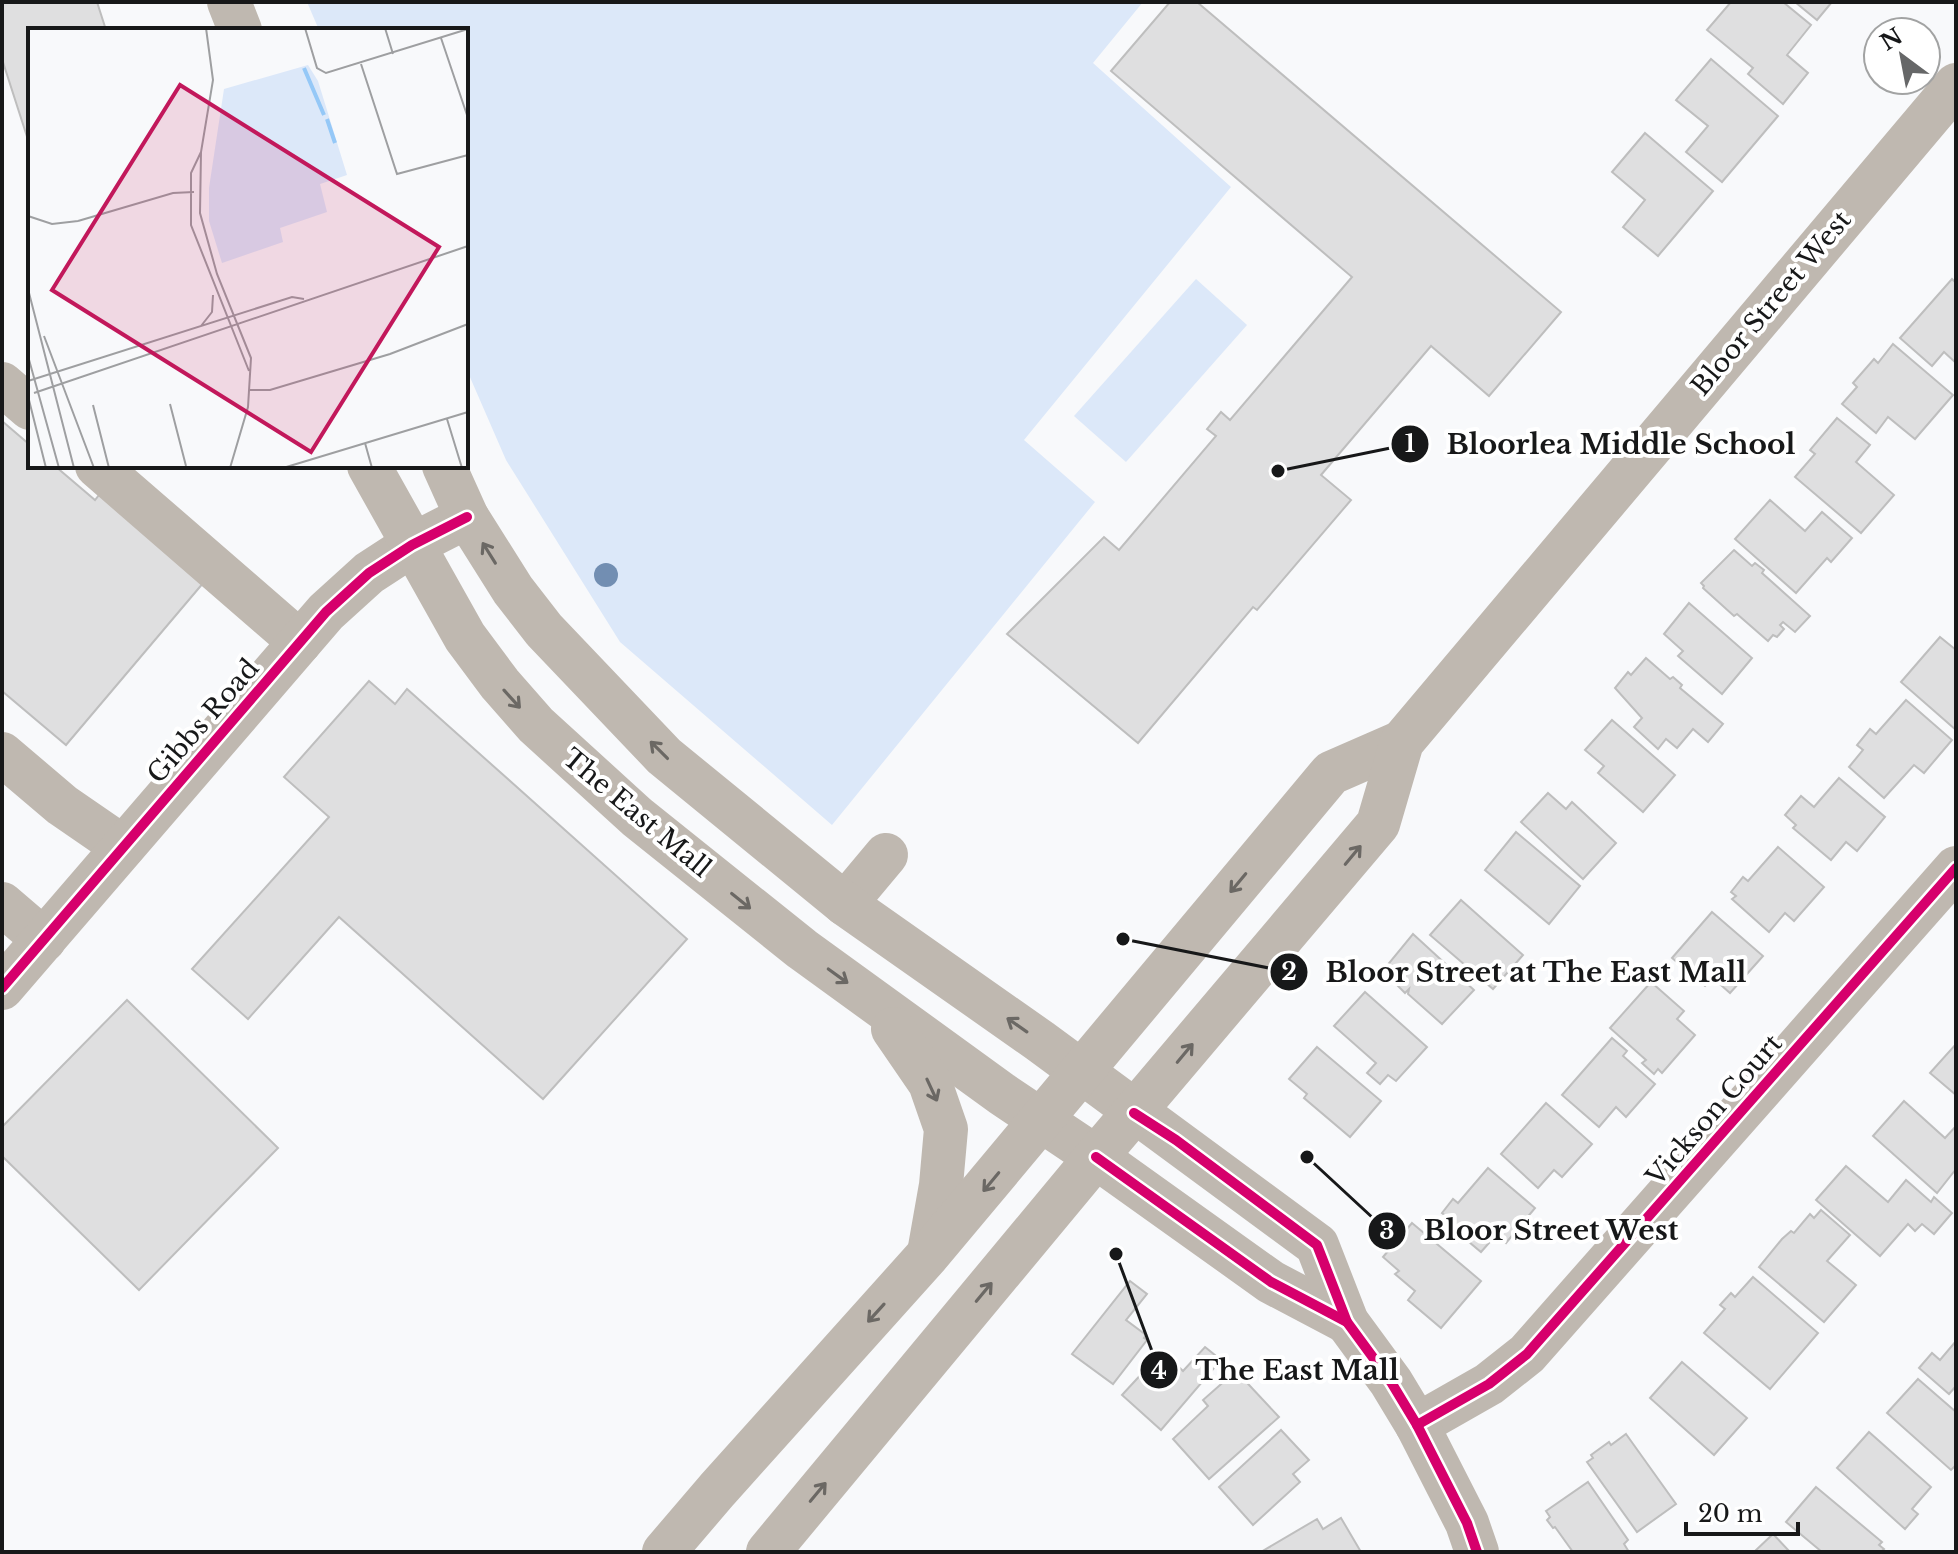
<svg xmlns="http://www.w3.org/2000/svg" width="1958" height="1554" viewBox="0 0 1958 1554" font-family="'Libre Baskerville',serif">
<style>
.green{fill:#dce8f9}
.building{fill:#dfdfe0;stroke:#bebebe;stroke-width:2}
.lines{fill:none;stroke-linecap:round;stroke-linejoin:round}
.minor{stroke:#bfb8b0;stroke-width:44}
.major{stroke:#bfb8b0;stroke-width:44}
.cycleway-casing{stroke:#fff;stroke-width:15}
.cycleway{stroke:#d6006c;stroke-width:10}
.tree{fill:#728eb2}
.oneway{stroke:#6b6864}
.labels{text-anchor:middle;stroke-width:8;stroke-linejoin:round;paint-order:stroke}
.street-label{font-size:26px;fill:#171819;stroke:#fff}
.inset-river{fill:none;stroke:#95c8f7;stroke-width:4}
.inset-road{fill:none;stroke:#9e9fa1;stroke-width:2}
.view{fill:#c2185b;fill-opacity:0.15;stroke:#c2185b;stroke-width:4}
.inset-edge{fill:none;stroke:#171819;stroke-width:4}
.leader{fill:none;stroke:#171819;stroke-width:3}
.callout-dot{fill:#171819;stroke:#fff;stroke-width:3}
.mark-label{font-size:24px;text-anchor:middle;font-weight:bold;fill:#fff}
.callout-label{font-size:28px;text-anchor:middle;font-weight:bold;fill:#171819;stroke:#fff;stroke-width:8;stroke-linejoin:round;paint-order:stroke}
</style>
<rect width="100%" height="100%" fill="#f8f9fb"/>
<!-- green -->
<g class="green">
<polygon points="307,2 1143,2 1093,63 1231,187 1024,440 1095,502 832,825 620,642 506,460 466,368 466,30 319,30"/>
<polygon points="1196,279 1247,325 1126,462 1074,416"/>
</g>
<!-- building -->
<g class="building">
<polygon points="2,2 97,2 106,30 30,30 30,146 2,59"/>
<polygon points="1170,2 1197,2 1561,312 1489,396 1431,346 1321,475 1351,500 1257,610 1253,607 1138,743 1007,634 1104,537 1119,550 1216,436 1207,429 1221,412 1230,420 1352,277 1111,71"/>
<polygon points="1731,2 1783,2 1811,25 1787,55 1808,73 1783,104 1748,74 1753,68 1707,30"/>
<polygon points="1795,2 1832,2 1817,20"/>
<polygon points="1711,59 1778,116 1722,182 1686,152 1708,126 1676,100"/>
<polygon points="1645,133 1713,191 1658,256 1623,227 1645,200 1612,172"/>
<polygon points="1952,279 1956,283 1956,363 1944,352 1932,366 1900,338"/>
<polygon points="1893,344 1953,395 1915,439 1888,417 1876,433 1842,404 1857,387 1853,383 1874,359 1878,363"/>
<polygon points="1837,418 1870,445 1856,462 1894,495 1861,533 1795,477 1815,454 1810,450"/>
<polygon points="2,421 30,445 30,466 55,466 95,500 103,490 204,582 66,745 2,691"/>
<polygon points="1770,500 1805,531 1822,512 1852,538 1831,562 1827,558 1796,593 1735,539"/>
<polygon points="1734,550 1752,566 1755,563 1764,570 1762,573 1810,616 1795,632 1783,622 1780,625 1784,629 1777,637 1773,635 1768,641 1737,614 1734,616 1703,588 1704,586 1701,583"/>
<polygon points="1689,603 1752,658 1722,694 1678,656 1683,651 1664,634"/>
<polygon points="1940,637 1956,650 1956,730 1901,682"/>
<polygon points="1646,658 1670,679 1673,677 1682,685 1680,688 1723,724 1708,742 1693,729 1677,748 1666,739 1658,749 1634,727 1642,718 1615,688 1628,672 1631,675"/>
<polygon points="369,681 395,704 407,689 687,939 543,1099 339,917 248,1019 192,969 329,817 284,777"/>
<polygon points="1906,700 1952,740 1924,773 1914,765 1884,798 1849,767 1863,750 1857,745 1870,729 1876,734"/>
<polygon points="1612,720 1675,775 1643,812 1598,773 1604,766 1585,750"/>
<polygon points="1839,778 1885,817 1857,851 1846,842 1831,860 1793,828 1796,825 1785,815 1801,796 1814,807"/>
<polygon points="1548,793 1566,809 1572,802 1616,843 1583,879 1521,822"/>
<polygon points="1516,832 1580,886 1549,924 1485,870"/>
<polygon points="1778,847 1824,887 1794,921 1785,913 1769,932 1732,899 1736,896 1731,892 1743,877 1748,881"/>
<polygon points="1461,900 1523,955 1493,989 1430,935"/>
<polygon points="1712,912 1763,956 1730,993 1713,978 1705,986 1672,958"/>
<polygon points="1413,934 1474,990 1442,1024 1408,994 1409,989 1405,993 1395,983 1398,979 1385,968"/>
<polygon points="1651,982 1684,1011 1677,1019 1695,1035 1662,1073 1658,1069 1654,1074 1642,1063 1646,1060 1610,1028"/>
<polygon points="1365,992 1427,1047 1396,1081 1388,1075 1380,1084 1367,1073 1376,1063 1334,1026"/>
<polygon points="127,1000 278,1148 139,1290 2,1156 2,1127"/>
<polygon points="1612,1038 1627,1051 1623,1056 1655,1084 1626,1117 1616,1107 1599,1127 1562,1095"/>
<polygon points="1956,1044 1956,1095 1930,1073"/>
<polygon points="1317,1047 1381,1101 1350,1137 1304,1098 1307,1094 1289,1079"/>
<polygon points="1904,1101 1945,1138 1956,1126 1956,1169 1937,1193 1873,1136"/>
<polygon points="1546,1103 1592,1144 1562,1177 1554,1170 1538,1188 1501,1154"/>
<polygon points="1846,1166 1888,1202 1906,1180 1931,1202 1934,1197 1952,1213 1934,1234 1922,1224 1915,1231 1908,1224 1880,1256 1816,1200"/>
<polygon points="1488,1168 1535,1208 1506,1243 1496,1235 1481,1252 1444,1221 1447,1217 1442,1213 1453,1199 1458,1203"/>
<polygon points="1821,1210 1850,1235 1827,1261 1856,1285 1824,1322 1759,1267 1782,1239 1791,1231 1794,1233 1810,1214 1814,1218"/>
<polygon points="1412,1223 1481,1281 1441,1328 1408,1300 1415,1291 1395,1274 1399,1271 1383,1257"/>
<polygon points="1753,1277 1818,1333 1770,1389 1704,1333 1725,1309 1720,1305 1731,1293 1735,1297"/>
<polygon points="1130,1281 1147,1294 1126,1320 1146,1335 1144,1338 1147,1340 1113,1384 1072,1354"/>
<polygon points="1956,1341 1956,1386 1949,1394 1919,1368 1932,1353 1940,1360"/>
<polygon points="1205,1347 1221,1360 1161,1430 1122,1395 1159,1355 1161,1357 1164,1353 1183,1371"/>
<polygon points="1682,1362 1747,1418 1714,1455 1650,1398"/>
<polygon points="1236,1371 1279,1417 1209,1479 1173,1439 1208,1406 1203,1400"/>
<polygon points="1918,1379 1956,1412 1956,1465 1951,1470 1887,1413"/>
<polygon points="1281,1430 1309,1460 1293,1474 1300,1482 1253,1525 1219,1487"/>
<polygon points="1869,1432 1931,1487 1912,1509 1918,1514 1905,1529 1837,1468"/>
<polygon points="1626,1434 1676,1504 1637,1532 1587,1462 1593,1458 1591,1455 1609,1442 1611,1445"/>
<polygon points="1588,1482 1628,1540 1624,1544 1629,1552 1573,1552 1555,1527 1553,1528 1547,1520 1550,1517 1546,1511"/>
<polygon points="1816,1487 1882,1542 1879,1545 1884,1549 1881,1552 1822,1552 1786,1522"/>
<polygon points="1341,1518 1361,1552 1261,1552 1317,1519 1323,1529"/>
<polygon points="1773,1534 1790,1552 1754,1552"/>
</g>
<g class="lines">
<!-- minor -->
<g class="minor">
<polyline points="2,384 30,408"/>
<polyline points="97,466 300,642"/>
<polyline points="2,754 62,805 123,847"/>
<polyline points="2,904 44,940"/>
<polyline points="845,904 886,855"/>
<polyline points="2,988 326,612 369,573 412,545 467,517"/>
<polyline points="1417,1425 1489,1384 1527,1354 1956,868"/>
</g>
<!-- major -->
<g class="major">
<polyline points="229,2 240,30"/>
<polyline points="369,466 465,637 500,684 536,725 637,817 802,949 1002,1094 1096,1157 1271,1282 1347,1322"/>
<polyline points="444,466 467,517 513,590 544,630 664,756 845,904 1040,1041 1317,1245 1347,1322 1391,1382 1417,1425 1467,1523 1477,1552"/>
<polyline points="893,1029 930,1083 946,1129 941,1185 929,1253"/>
<polyline points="664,1552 717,1490 928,1255 1331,773 1402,742"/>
<polyline points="768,1552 1096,1157 1378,824 1402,742 1956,85"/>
</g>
<!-- cycleway casing -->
<g class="cycleway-casing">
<g id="cycleway">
<polyline points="2,988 326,612 369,573 412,545 467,517"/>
<polyline points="1134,1113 1176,1140 1317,1245 1347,1322 1391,1382 1417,1425 1467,1523 1477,1552"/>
<polyline points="1096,1157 1271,1282 1347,1322"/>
<polyline points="1417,1425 1489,1384 1527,1354 1956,868"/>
</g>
</g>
<!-- cycleway -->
<use href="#cycleway" class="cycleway"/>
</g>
<!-- trees -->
<circle class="tree" cx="606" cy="575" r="12"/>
<!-- one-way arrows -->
<defs><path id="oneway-shaft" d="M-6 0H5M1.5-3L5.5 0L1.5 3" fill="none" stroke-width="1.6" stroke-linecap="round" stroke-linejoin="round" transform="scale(2)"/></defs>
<g class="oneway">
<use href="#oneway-shaft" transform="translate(489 553) rotate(-122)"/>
<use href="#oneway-shaft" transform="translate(512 699) rotate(48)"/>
<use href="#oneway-shaft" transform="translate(659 750) rotate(-135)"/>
<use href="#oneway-shaft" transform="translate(1353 855) rotate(-50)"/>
<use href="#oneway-shaft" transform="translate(1238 883) rotate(130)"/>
<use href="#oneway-shaft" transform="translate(741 901) rotate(39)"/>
<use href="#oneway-shaft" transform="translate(838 976) rotate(36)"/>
<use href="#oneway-shaft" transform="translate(1017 1025) rotate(-145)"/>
<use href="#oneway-shaft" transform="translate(1185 1053) rotate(-50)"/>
<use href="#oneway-shaft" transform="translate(932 1090) rotate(65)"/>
<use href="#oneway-shaft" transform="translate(991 1182) rotate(130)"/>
<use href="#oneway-shaft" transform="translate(984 1292) rotate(-50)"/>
<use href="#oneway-shaft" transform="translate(876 1313) rotate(132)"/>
<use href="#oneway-shaft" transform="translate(818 1492) rotate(-50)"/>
</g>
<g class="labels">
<!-- street labels -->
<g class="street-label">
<text transform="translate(1771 303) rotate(-50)" y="9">Bloor Street West</text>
<text transform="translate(203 721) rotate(-49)" y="9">Gibbs Road</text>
<text transform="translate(637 813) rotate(40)" y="9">The East Mall</text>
<text transform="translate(1714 1110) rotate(-49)" y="9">Vickson Court</text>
</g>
</g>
<!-- overview -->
<g transform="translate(28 28)">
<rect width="440" height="440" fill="#f8f9fb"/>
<path d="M280 37 290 53 319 147 292 156 299 184 252 200 255 214 194 235 181 193V160L196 61Z" fill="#dce8f9"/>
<path class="inset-river" d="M276 40 296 87M299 91 307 115"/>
<path class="inset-road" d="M178 0 185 52 173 124 172 185 189 246 223 330 220 379 202 440M277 0 289 40 298 45 440 1M357 0 365 26M413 10 440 90M333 36 369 146 440 127M173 124 163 145V197L221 343M0 188 24 196 50 193M50 193 145 165 166 164M0 261 46 440M173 298 184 284 185 267M16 308 66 440M0 328 31 440M0 353 264 269 276 271M222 362H242L362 326 440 296M6 365 440 218M0 368 18 440M142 376 158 438M65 377 81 440M419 391 434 440M337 415 344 440M151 440H197M255 440 440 384"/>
<path class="view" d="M152 57 411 219 283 424 24 262Z"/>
<rect width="440" height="440" class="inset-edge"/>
</g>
<!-- callouts -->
<path class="leader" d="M1278 471L1410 444M1123 939L1289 972M1307 1157L1387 1231M1116 1254L1159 1370"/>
<g class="callout-dot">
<circle cx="1278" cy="471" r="8"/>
<circle cx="1123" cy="939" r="8"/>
<circle cx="1307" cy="1157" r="8"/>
<circle cx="1116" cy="1254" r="8"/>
<circle cx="1410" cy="444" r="20"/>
<circle cx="1289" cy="972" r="20"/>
<circle cx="1387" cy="1231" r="20"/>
<circle cx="1159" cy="1370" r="20"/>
</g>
<g class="mark-label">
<text x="1410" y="452">1</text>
<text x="1289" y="980">2</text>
<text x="1387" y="1239">3</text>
<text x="1159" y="1379">4</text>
</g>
<g class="callout-label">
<text x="1621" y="454">Bloorlea Middle School</text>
<text x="1536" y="982">Bloor Street at The East Mall</text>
<text x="1551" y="1240">Bloor Street West</text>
<text x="1297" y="1380">The East Mall</text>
</g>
<!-- border -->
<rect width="1958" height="1554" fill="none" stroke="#171819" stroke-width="8"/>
<!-- north arrow -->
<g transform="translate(1902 56) rotate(328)"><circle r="38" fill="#ffffff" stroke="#a2a3a3" stroke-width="2"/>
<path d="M0-6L14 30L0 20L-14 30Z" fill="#666768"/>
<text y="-12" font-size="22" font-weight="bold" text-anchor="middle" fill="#171819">N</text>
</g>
<!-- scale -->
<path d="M1686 1522v12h112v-12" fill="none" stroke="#171819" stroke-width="4"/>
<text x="1698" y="1522" font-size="24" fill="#171819" stroke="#ffffff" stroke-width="6" paint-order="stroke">20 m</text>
</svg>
